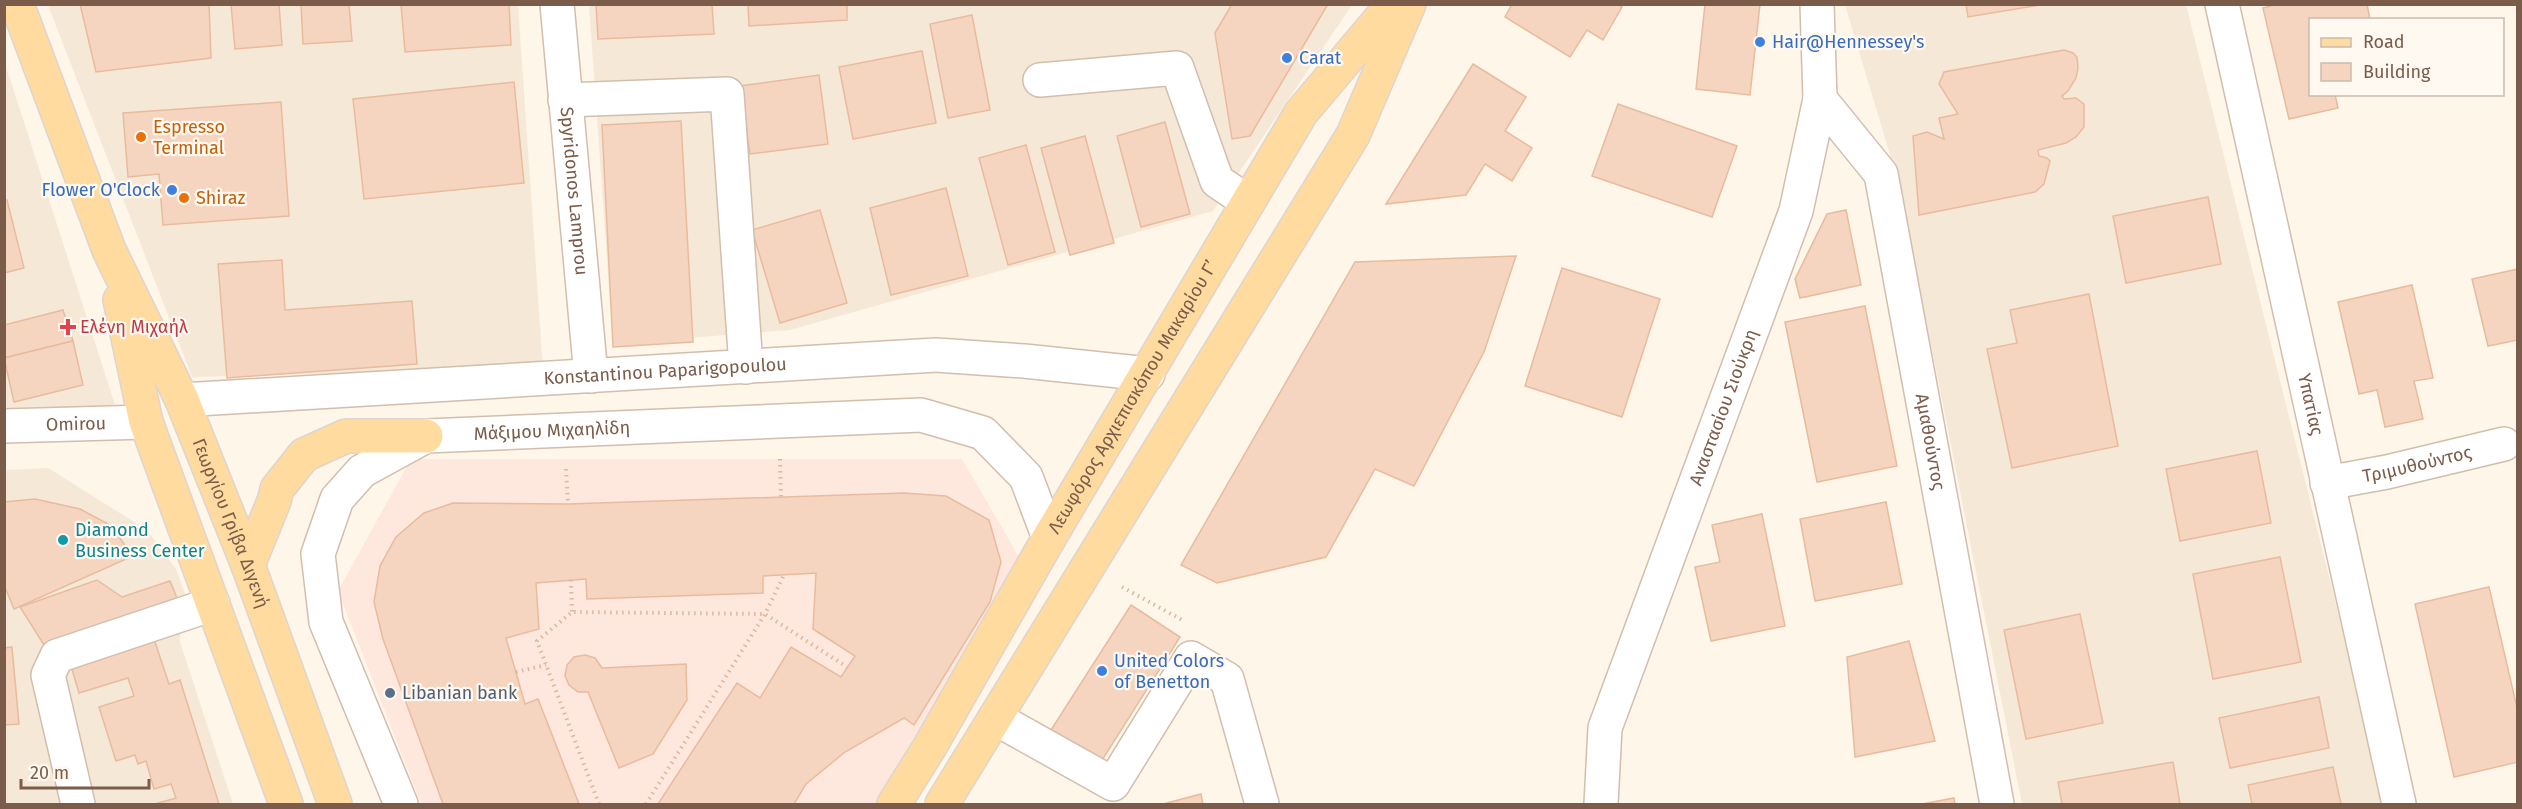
<svg xmlns="http://www.w3.org/2000/svg" width="2522" height="809" viewBox="0 0 2522 809" font-family="'Fira Sans',sans-serif">
<style>
.residential{fill:#f6e8d7}
.commercial{fill:#fee7dd}
.building{fill:#f5d5bf;stroke:#e9bb9e;stroke-width:1.5}
.lines{fill:none;stroke-linecap:round;stroke-linejoin:round}
.minor-casing{stroke:#d2bead;stroke-width:36}
.major-casing{stroke:#ddd5d0;stroke-width:36}
.path{stroke:#dbb8a1;stroke-width:4;stroke-dasharray:1.5 4.5;stroke-linecap:butt}
.minor{stroke:#fff;stroke-width:33}
.major{stroke:#ffdb9f;stroke-width:33}
.shop-dot{fill:#3f7fe0;stroke:#fff9f1;stroke-width:2}
.food-dot{fill:#e8710a;stroke:#fff9f1;stroke-width:2}
.health-dot{fill:#e0444e;stroke:#fff9f1;stroke-width:2}
.culture-dot{fill:#0f9aa8;stroke:#fff9f1;stroke-width:2}
.service-dot{fill:#5c6f8a;stroke:#fff9f1;stroke-width:2}
.labels{text-anchor:middle;stroke-width:4.5;stroke-linejoin:round;paint-order:stroke}
.shop-label{font-size:18px;fill:#366cbe;stroke:#fff9f1;text-anchor:start}
.food-label{font-size:18px;fill:#c56008;stroke:#fff9f1;text-anchor:start}
.street-label{font-size:18px;fill:#7b5c4a;stroke:#fff9f1}
.health-label{font-size:18px;fill:#be3a42;stroke:#fff9f1;text-anchor:start}
.culture-label{font-size:18px;fill:#0d838f;stroke:#fff9f1;text-anchor:start}
.service-label{font-size:18px;fill:#4e5e75;stroke:#fff9f1;text-anchor:start}
</style>
<rect width="100%" height="100%" fill="#fef6e9"/>
<!-- residential -->
<g class="residential">
<polygon points="48,5 518,5 543,369 192,377"/>
<polygon points="589,5 1352,5 1213,211 790,330 613,344"/>
<polygon points="1845,5 2186,5 2386,804 2022,804 1900,188"/>
<polygon points="5,63 116,408 5,410"/>
<polygon points="48,468 147,530 176,569 190,608 179,639 233,804 5,804 4,470"/>
</g>
<!-- commercial -->
<polygon class="commercial" points="411,459 962,459 1022,562 878,804 421,804 338,591"/>
<!-- building -->
<g class="building">
<polygon points="80,4 209,4 211,58 96,72"/>
<polygon points="231,4 279,4 282,45 235,49"/>
<polygon points="301,4 349,4 352,41 303,44"/>
<polygon points="401,4 509,4 511,45 405,52"/>
<polygon points="596,4 712,4 714,34 598,39"/>
<polygon points="748,4 847,4 847,20 749,26"/>
<polygon points="1232,4 1328,4 1250,136 1232,139 1215,33"/>
<polygon points="1512,4 1617,4 1622,7 1603,40 1587,30 1570,57 1505,17"/>
<polygon points="1705,4 1760,4 1750,95 1696,89"/>
<polygon points="1966,4 2046,4 1968,17"/>
<polygon points="2278,4 2367,4 2370,20 2310,20 2310,94 2335,94 2338,108 2289,119 2263,8"/>
<polygon points="972,15 990,110 948,118 930,24"/>
<polygon points="2064,50 2073,53 2077,57 2078,68 2076,78 2068,91 2062,96 2064,99 2076,98 2084,104 2084,127 2076,137 2066,143 2038,150 2039,156 2047,158 2050,161 2044,184 2035,192 1919,215 1913,136 1927,132 1944,139 1939,118 1958,114 1939,84 1944,72"/>
<polygon points="922,51 936,123 853,139 839,67"/>
<polygon points="1473,64 1526,97 1505,131 1532,148 1512,181 1485,164 1466,195 1386,204"/>
<polygon points="819,75 828,144 750,154 740,86"/>
<polygon points="514,82 524,183 364,199 353,99"/>
<polygon points="281,102 289,216 163,225 159,174 128,177 123,113"/>
<polygon points="1618,104 1737,146 1712,217 1592,176"/>
<polygon points="681,121 693,342 613,347 602,125"/>
<polygon points="1165,122 1190,214 1141,227 1117,136"/>
<polygon points="1085,136 1114,243 1070,255 1041,148"/>
<polygon points="1026,145 1055,252 1008,265 979,158"/>
<polygon points="946,188 968,276 891,295 870,208"/>
<polygon points="2208,197 2221,264 2126,283 2113,216"/>
<polygon points="4,200 7,200 24,268 4,273"/>
<polygon points="820,210 847,303 780,323 752,230"/>
<polygon points="1846,210 1861,285 1800,298 1795,279 1827,214"/>
<polygon points="1516,256 1484,352 1414,486 1375,469 1326,557 1217,583 1181,565 1355,262"/>
<polygon points="282,260 285,310 412,301 417,364 227,378 218,264"/>
<polygon points="1562,268 1660,299 1622,417 1525,386"/>
<polygon points="2518,269 2518,340 2488,346 2472,279"/>
<polygon points="2412,285 2433,378 2414,381 2423,419 2385,427 2377,390 2359,394 2338,302"/>
<polygon points="2089,294 2118,446 2012,468 1987,349 2017,343 2010,310"/>
<polygon points="1865,306 1897,466 1817,482 1785,322"/>
<polygon points="63,310 73,341 4,358 4,325"/>
<polygon points="73,341 83,385 14,402 4,358"/>
<polygon points="2257,451 2271,523 2180,541 2166,469"/>
<polygon points="904,493 946,496 989,520 1001,562 990,602 914,725 904,718 845,752 806,784 794,804 658,804 737,683 760,698 791,647 841,677 855,656 813,629 816,573 763,576 763,593 587,599 586,579 536,583 539,629 506,638 525,704 538,699 579,804 443,804 383,639 374,602 380,566 396,537 424,513 453,503 568,504"/>
<polygon points="35,499 80,509 110,525 133,556 14,609 4,585 4,502"/>
<polygon points="1886,502 1902,584 1815,601 1800,519"/>
<polygon points="1762,514 1785,626 1711,641 1695,567 1720,562 1712,525"/>
<polygon points="2280,557 2301,662 2213,679 2193,574"/>
<polygon points="97,580 122,597 170,581 177,598 44,645 20,607"/>
<polygon points="2489,587 2518,712 2518,762 2454,777 2415,604"/>
<polygon points="1131,605 1180,637 1099,765 1049,733"/>
<polygon points="2080,614 2103,723 2026,739 2004,630"/>
<polygon points="152,633 169,684 180,680 219,804 155,804 176,798 171,784 154,789 146,761 138,764 135,755 116,761 99,707 134,696 128,678 79,693 69,659"/>
<polygon points="1909,641 1935,741 1855,757 1847,657"/>
<polygon points="12,647 19,724 4,725 4,648"/>
<polygon points="585,655 595,658 602,668 686,664 687,700 653,754 619,768 588,692 578,692 569,685 565,676 567,665 574,657"/>
<polygon points="2319,697 2329,748 2230,768 2219,718"/>
<polygon points="2173,762 2180,804 2062,804 2058,782"/>
<polygon points="2333,767 2341,804 2252,804 2248,785"/>
<polygon points="1201,794 1203,804 1163,804"/>
<polygon points="1954,798 1955,804 1922,804"/>
</g>
<g class="lines">
<!-- minor casing -->
<g class="minor-casing">
<g id="minor">
<path id="s1" d="M557 4 591 376"/>
<path id="s2" d="M2222 4 2399 804"/>
<polyline points="1040,80 1177,68 1217,181 1248,202"/>
<path id="s3" d="M1820 99 1881 174 1997 804"/>
<polyline points="565,100 727,94 746,367"/>
<path id="s4" d="M182 400 936 355 1024 361 1148 374"/>
<path id="s5" d="M4 426 146 422"/>
<path id="s6" d="M2327 483 2387 472 2504 444"/>
<polyline points="995,718 1113,784 1191,658 1227,679 1262,804"/>
<polyline points="78,804 48,675 57,656 213,604"/>
<path id="s7" d="M401 804 326 622 318 554 337 499 362 471 426 436 921 415 983 433 1026 477 1049 538"/>
<path id="s8" d="M1601 804 1605 728 1796 211 1820 99 1817 4"/>
</g>
</g>
<!-- major casing -->
<g class="major-casing">
<g id="major">
<path id="s9" d="M17 4 109 250 182 400 248 565 335 804"/>
<polyline points="120,300 146,422 286,804"/>
<polyline points="248,565 274,501 277,489 304,455 346,436 426,436"/>
<path id="s10" d="M894 804 929 748 1049 538 1301 113 1393 4"/>
<polyline points="942,804 1353,135 1409,4"/>
</g>
</g>
<!-- path -->
<g class="path">
<polyline points="780,459 781,497"/>
<polyline points="566,469 568,504"/>
<polyline points="571,580 572,612"/>
<polyline points="1122,587 1184,621"/>
<polyline points="516,672 546,665"/>
<polyline points="599,804 537,641 572,612 765,614 847,667"/>
<polyline points="646,804 765,614 784,575"/>
</g>
<!-- minor -->
<use href="#minor" class="minor"/>
<!-- major -->
<use href="#major" class="major"/>
</g>
<!-- markers -->
<g class="shop-dot">
<circle cx="1760" cy="42" r="6"/>
<circle cx="1287" cy="58" r="6"/>
<circle cx="172" cy="190" r="6"/>
<circle cx="1102" cy="671" r="6"/>
</g>
<g class="food-dot">
<circle cx="141" cy="137" r="6"/>
<circle cx="184" cy="198" r="6"/>
</g>
<path class="health-dot" d="M65 318h6v6h6v6h-6v6h-6v-6h-6v-6h6z"/>
<circle class="culture-dot" cx="63" cy="540" r="6"/>
<circle class="service-dot" cx="390" cy="693" r="6"/>
<g class="labels">
<!-- shop labels -->
<g class="shop-label">
<text x="1772" y="48">Hair@Hennessey's</text>
<text x="1299" y="64">Carat</text>
<text x="160" y="196" text-anchor="end">Flower O'Clock</text>
<text x="1114" y="667">United Colors<tspan x="1114" dy="21">of Benetton</tspan></text>
</g>
<!-- food labels -->
<g class="food-label">
<text x="153" y="133">Espresso<tspan x="153" dy="21">Terminal</tspan></text>
<text x="196" y="204">Shiraz</text>
</g>
<!-- street labels -->
<g class="street-label">
<text dy="6" stroke="none"><textPath href="#s1" startOffset="188">Spyridonos Lamprou</textPath></text>
<text dy="6" stroke="none"><textPath href="#s4" startOffset="484">Konstantinou Paparigopoulou</textPath></text>
<text dy="6" stroke="none"><textPath href="#s10" startOffset="472">Λεωφόρος Αρχιεπισκόπου Μακαρίου Γ’</textPath></text>
<text dy="6" stroke="none"><textPath href="#s2" startOffset="410">Υπατίας</textPath></text>
<text dy="6" stroke="none"><textPath href="#s8" startOffset="418">Αναστασίου Σιούκρη</textPath></text>
<text dy="6" stroke="none"><textPath href="#s5" startOffset="72">Omirou</textPath></text>
<text dy="6" stroke="none"><textPath href="#s7" startOffset="560">Μάξιμου Μιχαηλίδη</textPath></text>
<text dy="6" stroke="none"><textPath href="#s3" startOffset="369">Αμαθούντος</textPath></text>
<text dy="6" stroke="none"><textPath href="#s6" startOffset="92">Τριμυθούντος</textPath></text>
<text dy="6" stroke="none"><textPath href="#s9" startOffset="562">Γεωργίου Γρίβα Διγενή</textPath></text>
</g>
<!-- health labels -->
<g class="health-label">
<text x="80" y="333">Ελένη Μιχαήλ</text>
</g>
<!-- culture labels -->
<g class="culture-label">
<text x="75" y="536">Diamond<tspan x="75" dy="21">Business Center</tspan></text>
</g>
<!-- service labels -->
<g class="service-label">
<text x="402" y="699">Libanian bank</text>
</g>
</g>
<!-- border -->
<rect width="2522" height="809" fill="none" stroke="#7b5c4a" stroke-width="12"/>
<!-- legend -->
<rect x="2309" y="18" width="195" height="78" fill="#fff9f1" stroke="#cabaae" stroke-width="1.5"/>
<rect x="2321" y="38" width="30" height="9" fill="#ffdb9f" stroke="#cabaae" stroke-width="1.5"/>
<text x="2363" y="48" font-size="18" fill="#7b5c4a">Road</text>
<rect x="2321" y="63" width="30" height="18" fill="#f5d5bf" stroke="#cabaae" stroke-width="1.5"/>
<text x="2363" y="78" font-size="18" fill="#7b5c4a">Building</text>
<!-- scale -->
<path d="M21 779v9h128v-9" fill="none" stroke="#7b5c4a" stroke-width="3"/>
<text x="30" y="779" font-size="18" fill="#7b5c4a" stroke="#fff9f1" stroke-width="4.5" paint-order="stroke">20 m</text>
</svg>
